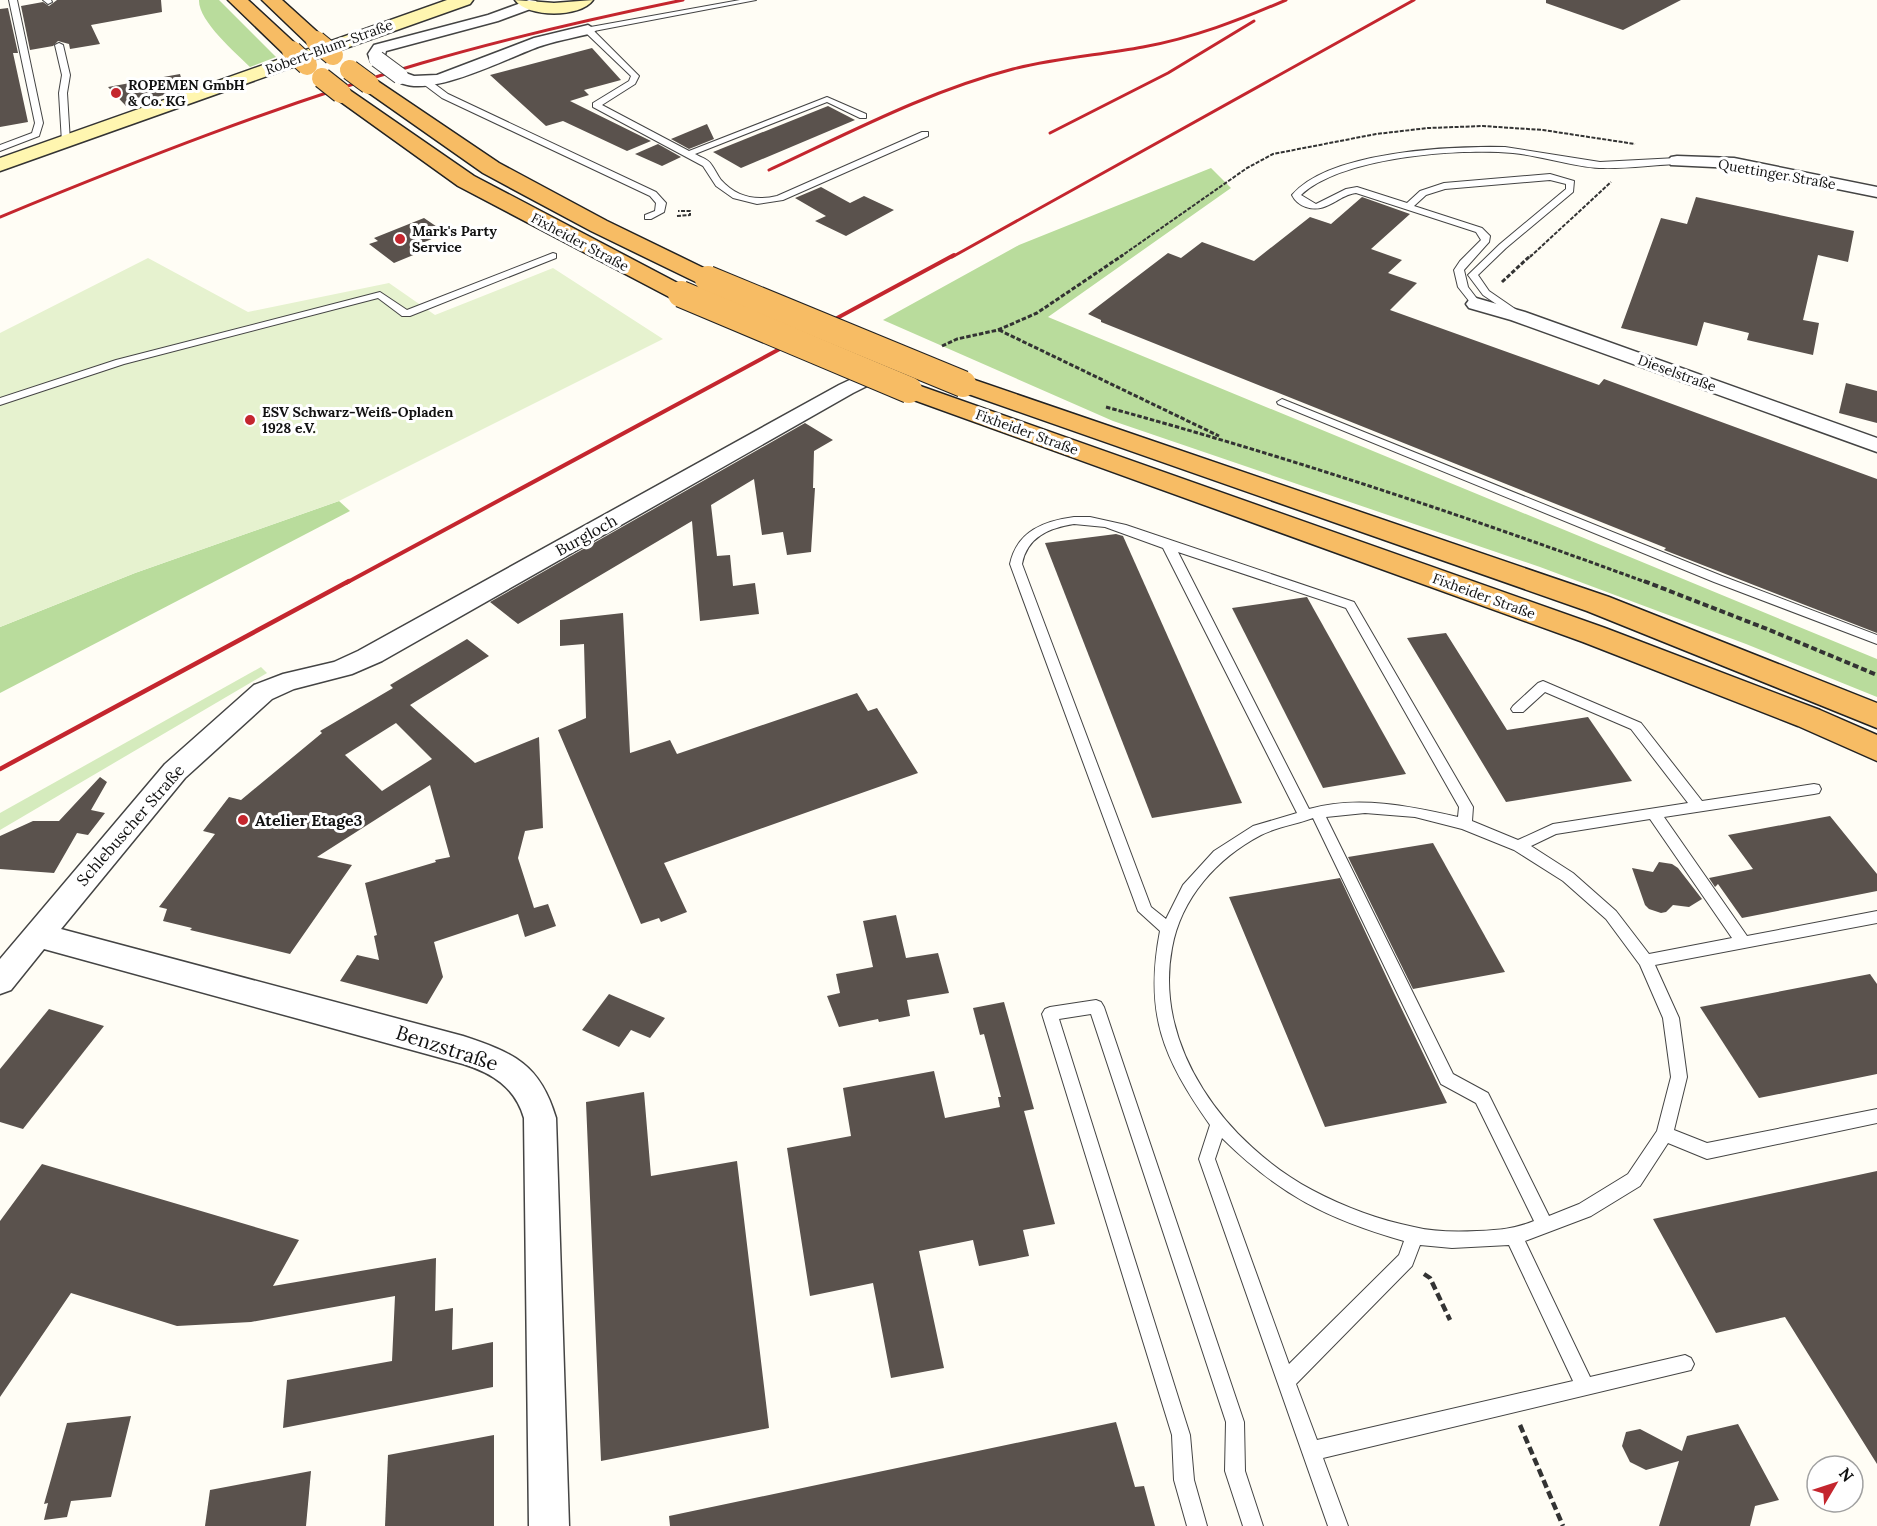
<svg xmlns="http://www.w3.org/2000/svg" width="1877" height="1526" viewBox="0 0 1877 1526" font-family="Lora,serif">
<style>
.green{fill:#d5ebbd}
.forest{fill:#b9dc9c}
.pitch{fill:#e6f2cf}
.building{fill:#5a524d;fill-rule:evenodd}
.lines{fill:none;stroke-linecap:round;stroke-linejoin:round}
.service-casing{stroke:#444;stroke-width:2}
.minor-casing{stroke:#444;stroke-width:3}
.secondary-casing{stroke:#333;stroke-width:3}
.trunk-casing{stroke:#222;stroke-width:3}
.path-far3{stroke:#333;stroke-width:2;stroke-dasharray:4 1.5;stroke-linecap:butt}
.path-far2{stroke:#333;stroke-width:3;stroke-dasharray:4.5 2;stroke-linecap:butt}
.path-far1{stroke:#333;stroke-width:4;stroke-dasharray:6 3;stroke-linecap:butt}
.path{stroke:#333;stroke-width:4.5;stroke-dasharray:8 4;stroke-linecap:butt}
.service{fill:#fff;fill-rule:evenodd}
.minor{fill:#fff;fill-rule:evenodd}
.secondary{fill:#fff6b0;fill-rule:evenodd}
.trunk{fill:#f7bc64;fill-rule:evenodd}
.rail-far2{stroke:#c4262e;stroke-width:3}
.rail-far1{stroke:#c4262e;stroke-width:4}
.rail{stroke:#c4262e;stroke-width:4.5}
.minor-bridge-casing{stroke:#444;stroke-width:18;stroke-linecap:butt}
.trunk-bridge-far1-casing{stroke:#222;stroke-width:22;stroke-linecap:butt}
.trunk-bridge-casing{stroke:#222;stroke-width:28;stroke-linecap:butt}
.minor-bridge{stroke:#fff;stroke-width:16}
.trunk-bridge-far1{stroke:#f7bc64;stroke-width:20}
.trunk-bridge{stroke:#f7bc64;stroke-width:26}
.poi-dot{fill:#c4262e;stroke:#fff;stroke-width:2}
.labels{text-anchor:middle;stroke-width:6;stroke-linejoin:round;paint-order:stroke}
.far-street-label{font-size:14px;fill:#111;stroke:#fff}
.far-poi-label{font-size:14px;font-weight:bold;fill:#111;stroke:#fff;text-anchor:start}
.street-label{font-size:16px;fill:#111;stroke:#fff}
.poi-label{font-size:16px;font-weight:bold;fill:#111;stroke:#fff;text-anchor:start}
.near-street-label{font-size:20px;fill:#111;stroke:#fff}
</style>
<rect width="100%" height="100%" fill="#fffdf5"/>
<!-- green -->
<polygon class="green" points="261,667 267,673 0,830 0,813"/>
<!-- forest -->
<g class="forest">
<path d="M199 0H219L276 57 250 67C236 53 198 21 199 0Z"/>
<polygon points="1211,168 1231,188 1048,317 1877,659 1877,697 1746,644 1540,567 1113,421 883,320 1019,245"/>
<polygon points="339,501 350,511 0,693 0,627 135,573"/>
</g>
<!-- pitch -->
<polygon class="pitch" points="148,258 248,312 389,283 435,315 553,268 663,339 339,501 135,573 0,627 0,333"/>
<!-- building -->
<g class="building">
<polygon points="57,0 161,0 162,12 91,25 100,44 70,49 69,44 58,41 53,46 30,50 21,6 43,2 49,6"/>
<polygon points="1546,0 1681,0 1623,30 1546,3"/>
<polygon points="8,8 18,53 13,53 28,122 0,127 0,9"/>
<polygon points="592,48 621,80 584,90 589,95 570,101 651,141 627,151 563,121 546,126 490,75"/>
<polygon points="180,74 184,89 126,106 108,87"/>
<polygon points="828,106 855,120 741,168 713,152"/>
<polygon points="707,124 714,139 689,149 671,139"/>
<polygon points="658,144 681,157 662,166 635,154"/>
<polygon points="821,187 850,203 864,196 894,210 846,236 815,221 826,216 795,198"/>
<polygon points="1362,197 1410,214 1371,249 1402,260 1388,273 1417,283 1390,310 1599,385 1604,379 1877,479 1877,633 1664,550 1666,548 1101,322 1101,320 1088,314 1168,253 1181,258 1202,242 1254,261 1310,217 1331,224"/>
<polygon points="1696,197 1854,231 1848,262 1818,255 1803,320 1819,323 1813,355 1747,340 1749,333 1704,322 1697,346 1621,328 1661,218 1687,224"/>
<polygon points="424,218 446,233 415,246 423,251 394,263 369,244 378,241 374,238"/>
<polygon points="1846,383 1877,391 1877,423 1839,413"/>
<polygon points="805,423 833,440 814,451 813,488 815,488 811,552 787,555 783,532 762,535 754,479 711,505 717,556 730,555 733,586 755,583 759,614 700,621 692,521 518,624 490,602"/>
<polygon points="1116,534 1123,536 1242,803 1152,818 1045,543"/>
<polygon points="1307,597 1406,774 1323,788 1232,608"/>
<polygon points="623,613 630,753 670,740 677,754 857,693 868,711 877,708 918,773 664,863 687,912 661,922 659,918 641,924 558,730 586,718 584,644 560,646 560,620"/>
<polygon points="1446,633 1507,730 1588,717 1632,781 1506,802 1407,638"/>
<path d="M467 639 489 656 410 705 475 763 539 737 543 828 525 831 518 858 534 908 548 904 556 926 525 937 518 914 434 942 443 977 427 1004 340 981 357 955 379 960 374 936 377 935 365 883 436 862 435 860 450 857 430 785 317 857 352 865 290 954 190 930 192 928 163 921 167 909 159 907 215 834 203 831 229 797 241 800 322 733 320 731 393 688 390 685ZM396 723 432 759 382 791 345 755Z"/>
<polygon points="100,777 107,782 91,810 105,813 88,835 77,833 54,873 0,869 0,836 33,821 59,821"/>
<polygon points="1830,816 1877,874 1877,891 1742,918 1718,884 1715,887 1709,878 1753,869 1728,835"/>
<polygon points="1433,843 1505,972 1413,989 1348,857"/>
<polygon points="1659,862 1672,864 1678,868 1702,899 1689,907 1673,905 1666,912 1661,913 1649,909 1645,905 1632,868 1653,872"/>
<polygon points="1340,878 1394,993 1447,1103 1325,1127 1229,897"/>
<polygon points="896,915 906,958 938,953 949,993 907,1000 910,1016 879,1022 878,1019 839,1027 827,996 840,993 836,974 873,967 863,921"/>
<polygon points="1870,974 1877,984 1877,1074 1759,1098 1700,1007"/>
<polygon points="609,994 665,1018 650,1038 631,1030 619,1047 582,1030"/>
<polygon points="1004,1002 1034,1109 1024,1111 1055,1224 1023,1230 1029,1256 979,1266 973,1240 919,1251 944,1368 891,1378 873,1283 810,1296 787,1148 851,1136 843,1088 934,1071 945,1118 1000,1107 998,1097 1001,1097 984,1034 980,1035 973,1008"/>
<polygon points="49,1009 104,1026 23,1129 0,1122 0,1069"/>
<polygon points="644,1092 651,1176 737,1161 769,1428 601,1461 586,1102"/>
<polygon points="42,1164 299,1240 273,1286 436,1258 435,1311 453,1308 452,1350 493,1342 493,1387 283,1428 287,1380 392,1361 395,1296 251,1322 177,1326 71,1293 0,1397 0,1221"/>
<polygon points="1877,1171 1877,1464 1785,1317 1716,1333 1653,1219"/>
<polygon points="131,1416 111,1497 71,1501 67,1517 44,1520 48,1503 44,1504 67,1423"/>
<polygon points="1116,1422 1135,1487 1144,1486 1155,1526 670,1526 669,1516"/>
<polygon points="1738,1424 1779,1500 1755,1506 1750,1526 1659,1526 1679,1461 1646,1470 1630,1462 1622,1446 1626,1432 1640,1429 1682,1451 1687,1436"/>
<polygon points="494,1435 494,1526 385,1526 388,1455"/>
<polygon points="311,1471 306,1526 205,1526 210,1490"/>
</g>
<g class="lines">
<!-- service casing -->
<g class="service-casing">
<g id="service">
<polygon points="9,0 17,0 43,123 39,136 0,151 0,145 32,133 35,123"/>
<polygon points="43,0 51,0 52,2 48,4"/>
<path d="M740 0H756L594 31 639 76 635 84 602 105 689 151 827 97 866 114V118H860L827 102 695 154C700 157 708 159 711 164 715 169 717 175 721 180 736 197 756 201 777 196L922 132H928V136L783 200 757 204 733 198 716 186 703 166 593 107V103L629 81 631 76 585 32V28Z"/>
<polygon points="59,43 63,45 70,75 67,93 70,142 66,145 62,142 59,93 62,75 55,45"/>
<polygon points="422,79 428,79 448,94 656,192 666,203 664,212 651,219 645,219 645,215 655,211 656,203 650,196 442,98 422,83"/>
<path d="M1505 147 1600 162 1677 158 1681 161 1677 164C1651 165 1625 169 1599 168 1570 166 1542 156 1513 153 1458 148 1342 157 1301 195L1316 204 1346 189 1357 187 1407 203 1420 191 1444 183 1550 174 1574 181 1573 192 1506 248 1478 275 1489 291 1521 313V317L1517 318 1483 295 1468 275 1500 244 1566 189V184L1550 180 1445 189 1426 195 1414 206 1482 228 1490 236 1489 242 1464 270 1468 287 1481 304 1476 307 1473 306 1458 287 1454 270 1460 261 1481 240 1476 232 1356 193C1338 195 1327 214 1306 207 1300 205 1295 201 1292 195 1329 151 1450 146 1505 147Z"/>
<polygon points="553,253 556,254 556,258 410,316 402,316 378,298 124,364 0,405 0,398 116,360 380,292 407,310"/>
<polygon points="1282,399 1722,576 1877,635 1877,644 1714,582 1278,404 1277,402"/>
<path d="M1074 517H1090L1126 525 1354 602 1473 807 1472 821 1518 840 1553 824 1688 803 1631 729 1545 692 1523 712H1513L1511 709 1513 706 1538 683 1543 681 1641 723 1702 801 1814 784 1819 785 1821 789 1819 793 1814 794 1664 817 1747 936 1877 911V923L1655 965 1679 1018 1687 1077 1674 1130 1707 1143 1877 1109V1123L1707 1159 1668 1143 1640 1186 1591 1216 1525 1241 1590 1377 1685 1355 1691 1358 1694 1364 1691 1370 1323 1458 1348 1526H1328L1199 1159 1210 1125C1163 1058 1144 1014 1160 931L1138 911 1010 564C1017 531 1044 521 1074 517ZM1074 524 1105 527 1163 548 1297 813 1253 826 1214 851 1183 885 1166 919 1151 907 1022 564C1027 537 1049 528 1074 524ZM1178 552 1346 608 1459 807 1458 817C1411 806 1357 795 1309 809ZM1365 813 1415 817 1462 829 1514 850 1563 881 1606 919 1640 965 1663 1018 1671 1077 1657 1131 1628 1174 1579 1204 1549 1216 1488 1093 1453 1074 1326 817ZM1313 818 1441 1084 1476 1103 1534 1221C1514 1229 1499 1230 1477 1231 1456 1232 1434 1232 1414 1227 1379 1220 1344 1207 1312 1190 1227 1144 1153 1048 1172 948 1181 898 1217 858 1261 835 1277 827 1297 824 1313 818ZM1650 819 1732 938 1649 954 1616 911 1573 873 1531 846 1556 834ZM1222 1138C1280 1195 1327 1219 1404 1241L1399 1255 1289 1364 1215 1159ZM1420 1245 1452 1248 1509 1245 1573 1381 1317 1440 1296 1384 1412 1266Z"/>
<polygon points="1096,1000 1101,1002 1104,1007 1244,1422 1245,1471 1263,1526 1243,1526 1225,1471 1226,1422 1091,1014 1059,1019 1190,1435 1194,1480 1207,1526 1187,1526 1174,1480 1172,1435 1042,1014 1045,1009 1050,1007"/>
</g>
</g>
<!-- minor casing -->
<g class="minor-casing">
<g id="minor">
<polygon points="529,0 536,1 538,4 536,7 498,21 386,51 383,62 371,62 368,54 374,45 488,15"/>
<path d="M588 25 596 30 593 33C577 37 560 40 544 45 513 54 417 108 392 76L400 71 414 76 437 75 534 38Z"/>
<polygon points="1677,156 1734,158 1877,187 1877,197 1734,168 1671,165 1668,161 1671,157"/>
<polygon points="1476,298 1525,312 1877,438 1877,452 1511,320 1469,308 1466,304 1469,300"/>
<path d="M890 361 897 363 900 367 897 371 853 393 382 661 352 674 294 689 272 699 185 778 61 929 463 1036C514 1053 540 1064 556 1118L569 1526H529L524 1118C515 1087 492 1073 463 1064L44 949 11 990 0 994V959L165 764 254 685 283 674 334 662 358 651 839 385Z"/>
</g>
</g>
<!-- secondary casing -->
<g class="secondary-casing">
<g id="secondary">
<polygon points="447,0 473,0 470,4 0,171 0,158"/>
<path d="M515 0 554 3 593 0C580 18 528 18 515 0Z"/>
</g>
</g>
<!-- trunk casing -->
<g class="trunk-casing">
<g id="trunk">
<polygon points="228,0 248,0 299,47 302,51 299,55 285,55"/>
<polygon points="262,0 282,0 323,37 325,41 323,45 309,45"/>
<polygon points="369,78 376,80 499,163 607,221 716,274 720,279 716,284 708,286 700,284 591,231 483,173 362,88 359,84 362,80"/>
<polygon points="341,87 348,89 474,176 689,289 693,294 689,299 681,301 673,299 458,186 334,97 331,93 334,89"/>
<polygon points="963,376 1609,597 1877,703 1877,728 1587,611 954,389 950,384 954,379"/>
<polygon points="909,382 1605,628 1820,710 1877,735 1877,761 1798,726 1583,642 900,395 896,390 900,385"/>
</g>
</g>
<!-- path-far3 -->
<g class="path-far3">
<polyline points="677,216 690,215 690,211 678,211"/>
<polyline points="1120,257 1247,168 1273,154 1376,134 1428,128 1483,126 1543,130 1635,144"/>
<polyline points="1530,257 1611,182"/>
</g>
<!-- path-far2 -->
<g class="path-far2">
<polyline points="1502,282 1531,255"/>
<polyline points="999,330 1219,436"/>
<polyline points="942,346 957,339 998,330 1037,313 1123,255"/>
<path d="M1106 407C1289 457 1469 517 1648 583"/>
</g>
<!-- path-far1 -->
<polyline class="path-far1" points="1644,581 1767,629 1877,675"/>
<!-- path -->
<g class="path">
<polyline points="1424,1274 1430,1278 1450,1320"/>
<polyline points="1520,1425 1563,1526"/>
</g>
<!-- service -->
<use href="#service" class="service"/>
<!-- minor -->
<use href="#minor" class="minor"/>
<!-- secondary -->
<use href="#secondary" class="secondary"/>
<!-- trunk -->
<use href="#trunk" class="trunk"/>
<!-- rail-far2 -->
<g class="rail-far2">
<polyline points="1050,133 1168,73 1254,21"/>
<path d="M769 170C849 133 928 91 1013 69 1056 58 1100 55 1143 47 1193 38 1240 20 1286 0"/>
<path d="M0 217C138 160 278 105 422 63 508 38 595 18 683 0"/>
<polyline points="952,257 1414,0"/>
</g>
<!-- rail-far1 -->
<polyline class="rail-far1" points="346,583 954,255"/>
<!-- rail -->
<polyline class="rail" points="0,769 349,581"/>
<!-- minor-bridge casing -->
<g class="minor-bridge-casing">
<polyline id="minor-bridge" points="377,59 400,76"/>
</g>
<!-- trunk-bridge-far1 casing -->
<g class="trunk-bridge-far1-casing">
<g id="trunk-bridge-far1">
<polyline points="316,41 333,55"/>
<polyline points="292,51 307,65"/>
<polyline points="350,70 369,84"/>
<polyline points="322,78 341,93"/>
</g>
</g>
<!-- trunk-bridge casing -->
<g class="trunk-bridge-casing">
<g id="trunk-bridge">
<polyline points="708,279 963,384"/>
<polyline points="681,294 909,390"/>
</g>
</g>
<!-- minor-bridge -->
<use href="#minor-bridge" class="minor-bridge"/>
<!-- trunk-bridge-far1 -->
<use href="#trunk-bridge-far1" class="trunk-bridge-far1"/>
<!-- trunk-bridge -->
<use href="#trunk-bridge" class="trunk-bridge"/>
</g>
<!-- markers -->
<g class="poi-dot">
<circle cx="116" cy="93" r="6"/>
<circle cx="400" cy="239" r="6"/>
<circle cx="250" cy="420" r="6"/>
<circle cx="243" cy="820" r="6"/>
</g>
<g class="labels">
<!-- far-street labels -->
<g class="far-street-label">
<text transform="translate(329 47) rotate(-20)" y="5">Robert-Blum-Straße</text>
<text transform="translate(1777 174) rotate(10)" y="5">Quettinger Straße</text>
<text transform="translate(580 242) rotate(28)" y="5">Fixheider Straße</text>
<text transform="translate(1677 373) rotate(20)" y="5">Dieselstraße</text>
<text transform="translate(1027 432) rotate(20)" y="5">Fixheider Straße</text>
<text transform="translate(1484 596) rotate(20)" y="5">Fixheider Straße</text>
</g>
<!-- far-poi labels -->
<g class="far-poi-label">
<text x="128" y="90">ROPEMEN GmbH<tspan x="128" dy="16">&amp; Co. KG</tspan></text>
<text x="412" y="236">Mark's Party<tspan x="412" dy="16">Service</tspan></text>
<text x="262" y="417">ESV Schwarz-Weiß-Opladen<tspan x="262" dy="16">1928 e.V.</tspan></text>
</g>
<!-- street labels -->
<g class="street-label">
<text transform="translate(586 535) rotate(-29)" y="6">Burgloch</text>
<text transform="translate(130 825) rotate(-49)" y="6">Schlebuscher Straße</text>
</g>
<!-- poi labels -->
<g class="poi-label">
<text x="255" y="826">Atelier Etage3</text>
</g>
<!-- near-street labels -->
<g class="near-street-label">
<text transform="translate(447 1048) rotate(18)" y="7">Benzstraße</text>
</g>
</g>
<!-- north arrow -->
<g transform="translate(1835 1484) rotate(51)"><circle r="28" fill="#ffffff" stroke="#a0a0a0" stroke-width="1.5"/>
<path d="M0-4.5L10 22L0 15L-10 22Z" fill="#c4262e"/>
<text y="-9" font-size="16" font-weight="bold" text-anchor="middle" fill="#111111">N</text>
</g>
</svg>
